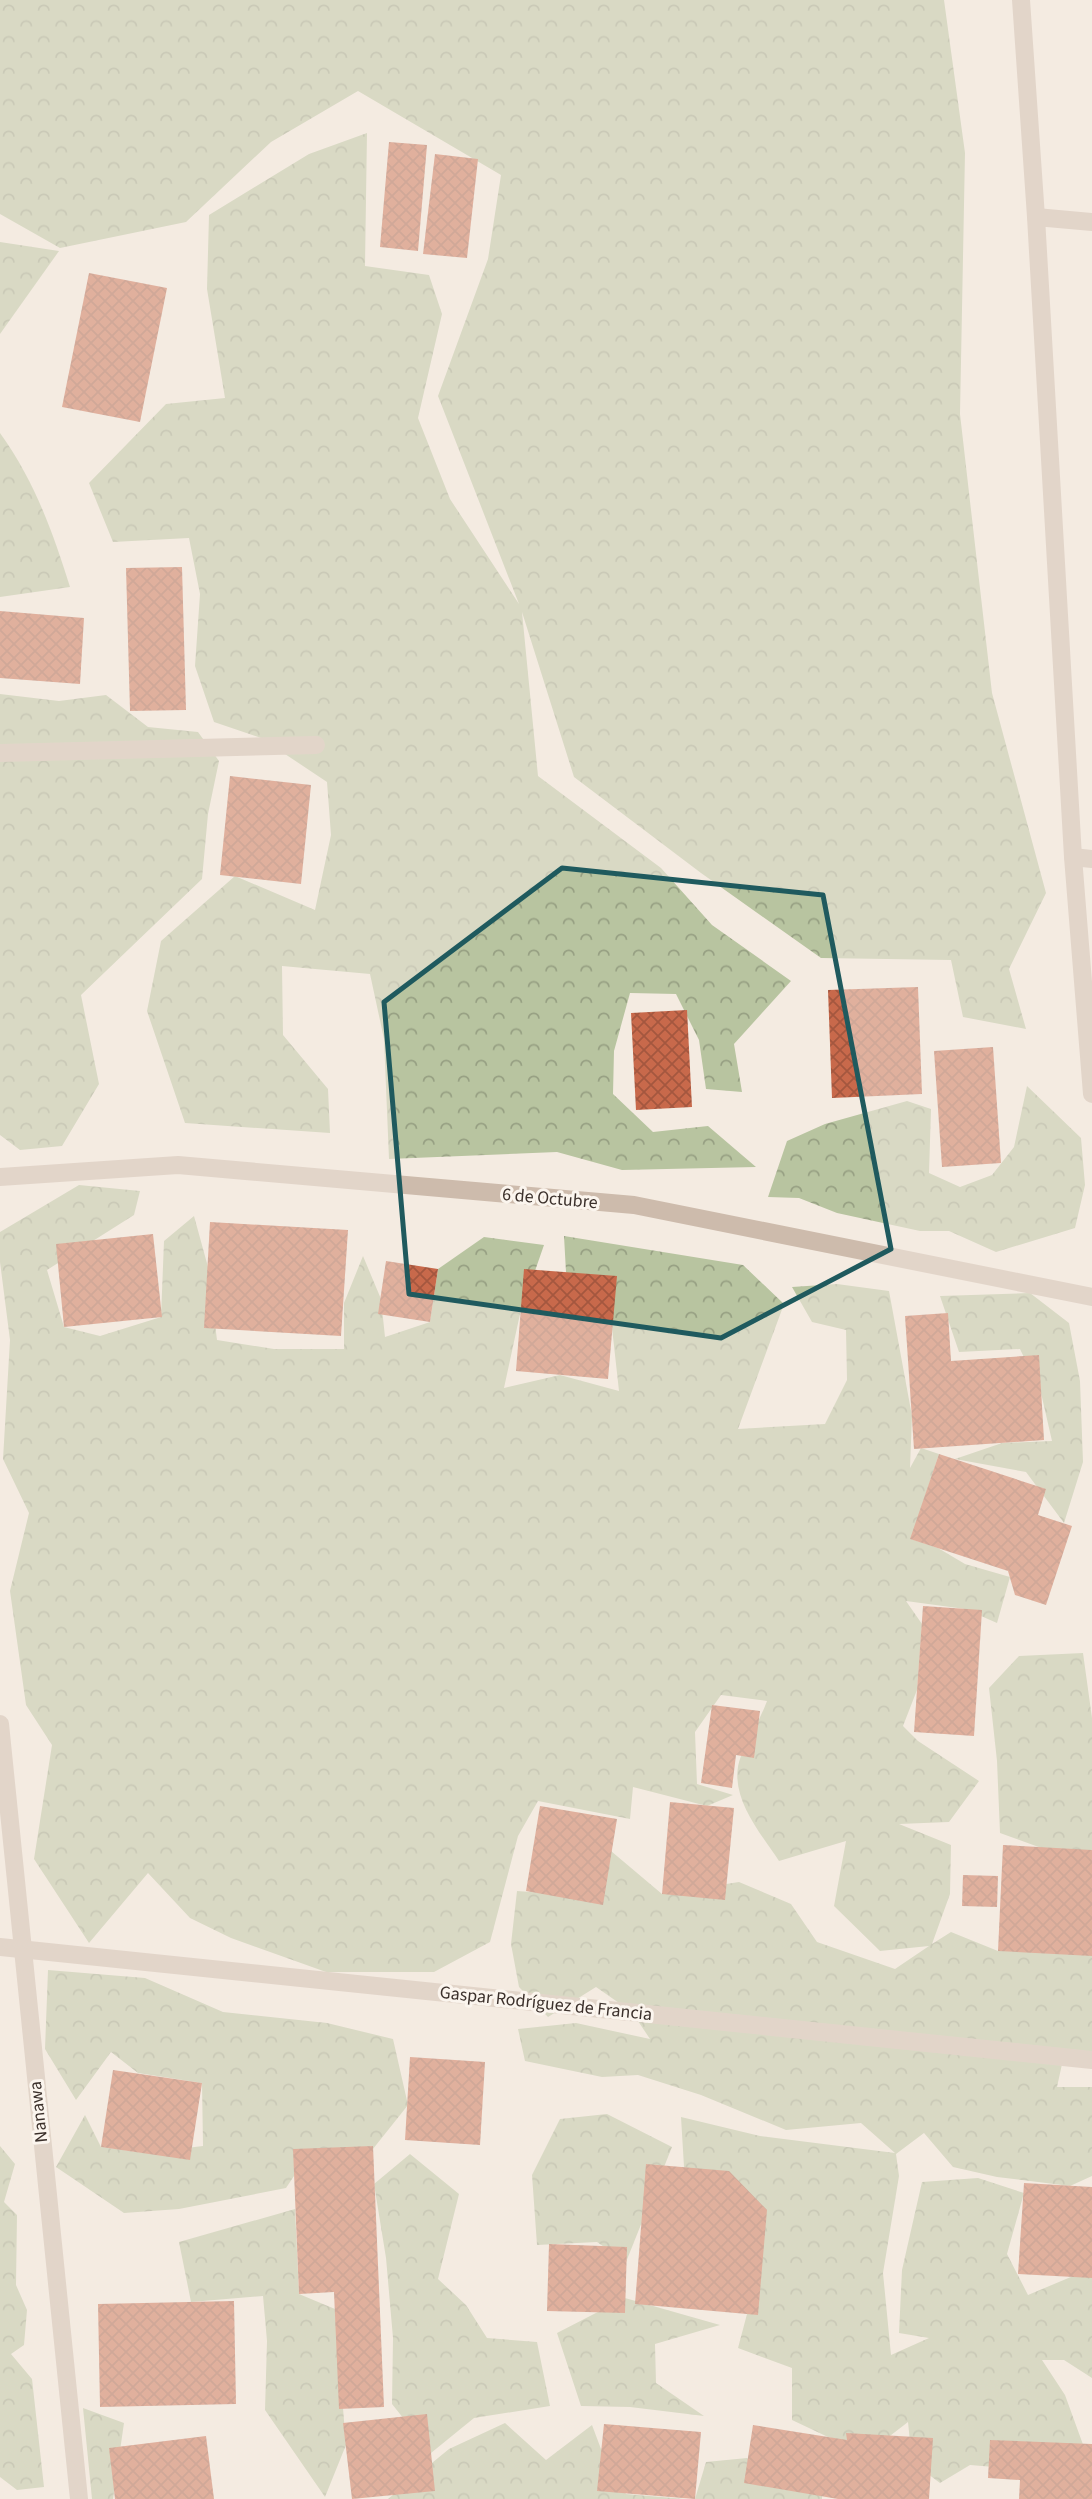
<svg xmlns="http://www.w3.org/2000/svg" width="1092" height="2499" viewBox="0 0 1092 2499" font-family="'Source Sans 3',sans-serif">
<style>
.forest{fill:url(#forest-crowns)}
.building{fill:url(#building-cross-hatch)}
.lines{fill:none;stroke-linecap:round;stroke-linejoin:round}
.minor{stroke:#cdbbac;stroke-width:18}
.marked{fill:none;stroke:#1f5a5e;stroke-width:5;stroke-linejoin:round}
.labels{text-anchor:middle;stroke-width:6;stroke-linejoin:round;paint-order:stroke}
.street-label{font-size:18px;fill:#3b302b;stroke:#fbf5ee}
</style>
<defs>
<pattern id="forest-crowns" width="20" height="18" patternUnits="userSpaceOnUse" patternTransform="scale(1.75)"><rect width="20" height="18" fill="#b8c4a0"/><path d="M2 6a3 3 0 1 1 6 0M12 15a3 3 0 1 1 6 0" fill="none" stroke="#97a083"/></pattern>
<pattern id="building-cross-hatch" width="8" height="8" patternUnits="userSpaceOnUse" patternTransform="scale(1.75)"><rect width="8" height="8" fill="#c8694b"/><path d="M0 0l8 8M0 8l8-8" fill="none" stroke="#a4573f"/></pattern>
</defs>
<rect width="100%" height="100%" fill="#f4ebe1"/>
<!-- forest -->
<g class="forest">
<polygon points="0,0 944,0 965,153 960,414 992,693 1046,893 1009,969 1026,1029 963,1017 951,960 821,958 701,873 574,777 522,612 538,776 661,868 712,925 791,981 734,1044 742,1092 706,1089 699,1040 676,994 630,993 614,1051 613,1094 653,1132 708,1126 756,1167 622,1170 557,1152 389,1159 384,1039 370,974 282,966 283,1035 328,1089 330,1133 185,1123 147,1011 161,941 235,876 315,910 331,835 327,782 261,738 214,722 195,666 200,594 189,538 113,542 89,483 166,404 225,398 207,289 209,215 309,154 367,133 365,266 429,275 442,314 418,418 450,499 519,604 438,396 488,259 501,175 358,91 271,142 186,222 60,248 0,214"/>
<polygon points="0,242 59,251 0,334"/>
<path d="M0 433C35 482 52 530 70 587L0 597Z"/>
<polygon points="0,694 59,701 106,695 148,727 198,732 219,761 208,814 202,879 81,995 99,1084 62,1146 20,1150 0,1135"/>
<polygon points="1027,1086 1081,1138 1085,1185 1075,1228 996,1252 949,1231 920,1231 837,1213 799,1198 768,1197 787,1141 825,1124 907,1101 931,1109 929,1173 960,1187 992,1175 1014,1147"/>
<path d="M79 1185 140 1191 134 1215 47 1270 64 1327 100 1336 161 1317 164 1241 194 1216 208 1267 217 1340 274 1349H344V1303L363 1256 381 1299 385 1337 430 1322 438 1269 484 1237 544 1245 520 1314 504 1388 560 1375 619 1391 612 1328 566 1272 564 1236 743 1265 784 1304 738 1429 825 1424 847 1380 846 1330 812 1322 792 1287 837 1284 889 1291 912 1416 910 1468 921 1448 939 1454 911 1539 938 1548 965 1564 1010 1577 997 1623 965 1609 906 1601 922 1624 917 1690 903 1726 918 1741 979 1781 949 1822 899 1824 951 1845 950 1894 932 1944 951 1932 998 1951 1067 1941 1092 1942V2054L1064 2055 1057 2087H1092V2176L1070 2186 997 2177 953 2167 924 2133 896 2154 899 2176 883 2273 891 2355 929 2338 899 2333 902 2270 922 2182 978 2178 1024 2193 1007 2254 1028 2295 1085 2271 1092 2273V2378L1064 2360H1042L1065 2395 1085 2450 1018 2469 970 2465 940 2483 912 2462 908 2422 873 2449 828 2437 792 2420V2368L738 2348 747 2314 684 2167 681 2117 760 2136 895 2153 861 2123 786 2130 701 2095 638 2075 602 2077 525 2061 518 2029 576 2023 650 2039 632 2012 596 1987 548 2017 519 1987 511 1944 517 1891 586 1896 611 1851 662 1894 739 1882 791 1904 817 1942 895 1969 929 1946 880 1951 834 1906 846 1841 779 1861C760 1832 726 1794 741 1756 749 1738 760 1720 767 1701L721 1695 695 1732 697 1784 733 1795 707 1806 633 1787 630 1819 538 1801 518 1836 490 1942 434 1972H326L231 1938 190 1918 148 1873 89 1943 34 1859 52 1745 26 1705 10 1591 29 1513 3 1459 10 1340 0 1262V1232Z"/>
<polygon points="1030,1293 1069,1323 1080,1381 1083,1462 1064,1523 1026,1472 955,1459 1002,1443 1052,1441 1041,1393 1020,1349 959,1352 940,1296"/>
<polygon points="1083,1653 1092,1718 1092,1850 1066,1857 1000,1833 997,1761 989,1688 1019,1656"/>
<polygon points="48,1970 145,1978 223,2012 327,2023 393,2039 408,2105 357,2169 312,2149 286,2188 179,2209 124,2213 56,2167 85,2115 101,2147 145,2153 203,2146 202,2083 138,2073 111,2052 76,2100 45,2049"/>
<polygon points="607,2114 672,2147 626,2262 597,2242 537,2245 532,2175 560,2119"/>
<polygon points="0,2146 15,2164 4,2202 17,2215 16,2285 27,2310 24,2345 11,2354 32,2379 44,2487 17,2490 0,2477"/>
<polygon points="410,2154 459,2194 438,2279 466,2305 487,2338 537,2342 550,2406 474,2418 431,2453 392,2404 393,2338 386,2258 374,2184"/>
<polygon points="295,2209 299,2294 335,2309 346,2445 325,2497 265,2410 267,2341 263,2296 191,2302 179,2242"/>
<polygon points="625,2298 720,2325 655,2344 656,2383 704,2416 630,2407 581,2406 557,2333"/>
<polygon points="83,2408 124,2423 113,2499 92,2499"/>
<polygon points="505,2423 546,2460 592,2425 601,2449 626,2494 685,2499 388,2499 449,2449"/>
<polygon points="747,2458 785,2489 822,2495 822,2499 695,2499 706,2462"/>
</g>
<!-- building -->
<g class="building">
<polygon points="389,142 427,145 418,251 380,247"/>
<polygon points="435,154 478,159 467,258 423,254"/>
<polygon points="89,273 167,288 140,422 62,407"/>
<polygon points="182,567 186,710 130,711 126,568"/>
<polygon points="0,611 84,618 80,684 0,678"/>
<polygon points="230,776 311,785 301,884 220,875"/>
<polygon points="918,987 922,1094 832,1098 828,990"/>
<polygon points="687,1010 692,1107 636,1110 631,1013"/>
<polygon points="993,1047 1001,1163 942,1167 934,1051"/>
<polygon points="210,1222 348,1230 341,1336 204,1328"/>
<polygon points="153,1234 162,1317 64,1327 56,1244"/>
<polygon points="386,1261 438,1269 430,1322 378,1314"/>
<polygon points="524,1269 617,1276 608,1379 516,1371"/>
<polygon points="948,1313 951,1361 1039,1355 1044,1440 914,1449 905,1316"/>
<polygon points="939,1454 1046,1489 1038,1515 1072,1526 1046,1605 1015,1595 1008,1571 910,1539"/>
<polygon points="923,1606 982,1610 974,1736 914,1732"/>
<polygon points="712,1705 760,1711 754,1758 736,1755 732,1788 701,1783"/>
<polygon points="670,1802 734,1808 725,1900 662,1894"/>
<polygon points="540,1806 617,1819 603,1905 526,1891"/>
<polygon points="1003,1845 1092,1850 1092,1956 998,1951"/>
<polygon points="963,1875 998,1876 997,1907 962,1906"/>
<polygon points="410,2057 485,2062 480,2145 405,2140"/>
<polygon points="113,2070 202,2083 190,2160 101,2147"/>
<polygon points="373,2146 384,2407 339,2409 334,2292 299,2294 293,2149"/>
<polygon points="646,2164 729,2171 767,2210 758,2315 635,2304"/>
<polygon points="1024,2183 1092,2187 1092,2278 1018,2274"/>
<polygon points="549,2244 627,2247 625,2313 547,2311"/>
<polygon points="234,2301 236,2404 100,2407 98,2304"/>
<polygon points="427,2414 435,2491 352,2499 343,2423"/>
<polygon points="604,2424 701,2432 695,2499 597,2491"/>
<polygon points="753,2425 847,2440 846,2433 933,2438 929,2499 838,2499 744,2483"/>
<polygon points="206,2436 214,2499 115,2499 109,2448"/>
<polygon points="990,2440 1092,2444 1092,2499 1019,2499 1020,2480 988,2478"/>
</g>
<g class="lines">
<!-- minor -->
<g class="minor">
<polyline points="1021,0 1036,217"/>
<polyline points="1092,222 1036,217 1073,857 1092,1094"/>
<polyline points="0,753 316,745"/>
<polyline points="1073,857 1092,859"/>
<polyline points="0,1177 178,1165 634,1205 1092,1297"/>
<polyline points="0,1724 79,2499"/>
<polyline points="0,1947 1092,2060"/>
</g>
</g>
<!-- marked area -->
<path d="M0 0H1092V2499H0ZM562 868 823 895 891 1249 721 1338 409 1294 384 1002Z" fill="#f4ebe1" fill-opacity=".55" fill-rule="evenodd"/>
<path class="marked" d="M562 868 823 895 891 1249 721 1338 409 1294 384 1002Z"/>
<g class="labels">
<!-- street labels -->
<g class="street-label">
<text transform="translate(550 1198) rotate(5)" y="6">6 de Octubre</text>
<text transform="translate(546 2003) rotate(6)" y="6">Gaspar Rodríguez de Francia</text>
<text transform="translate(38 2112) rotate(-96)" y="6">Nanawa</text>
</g>
</g>
</svg>
